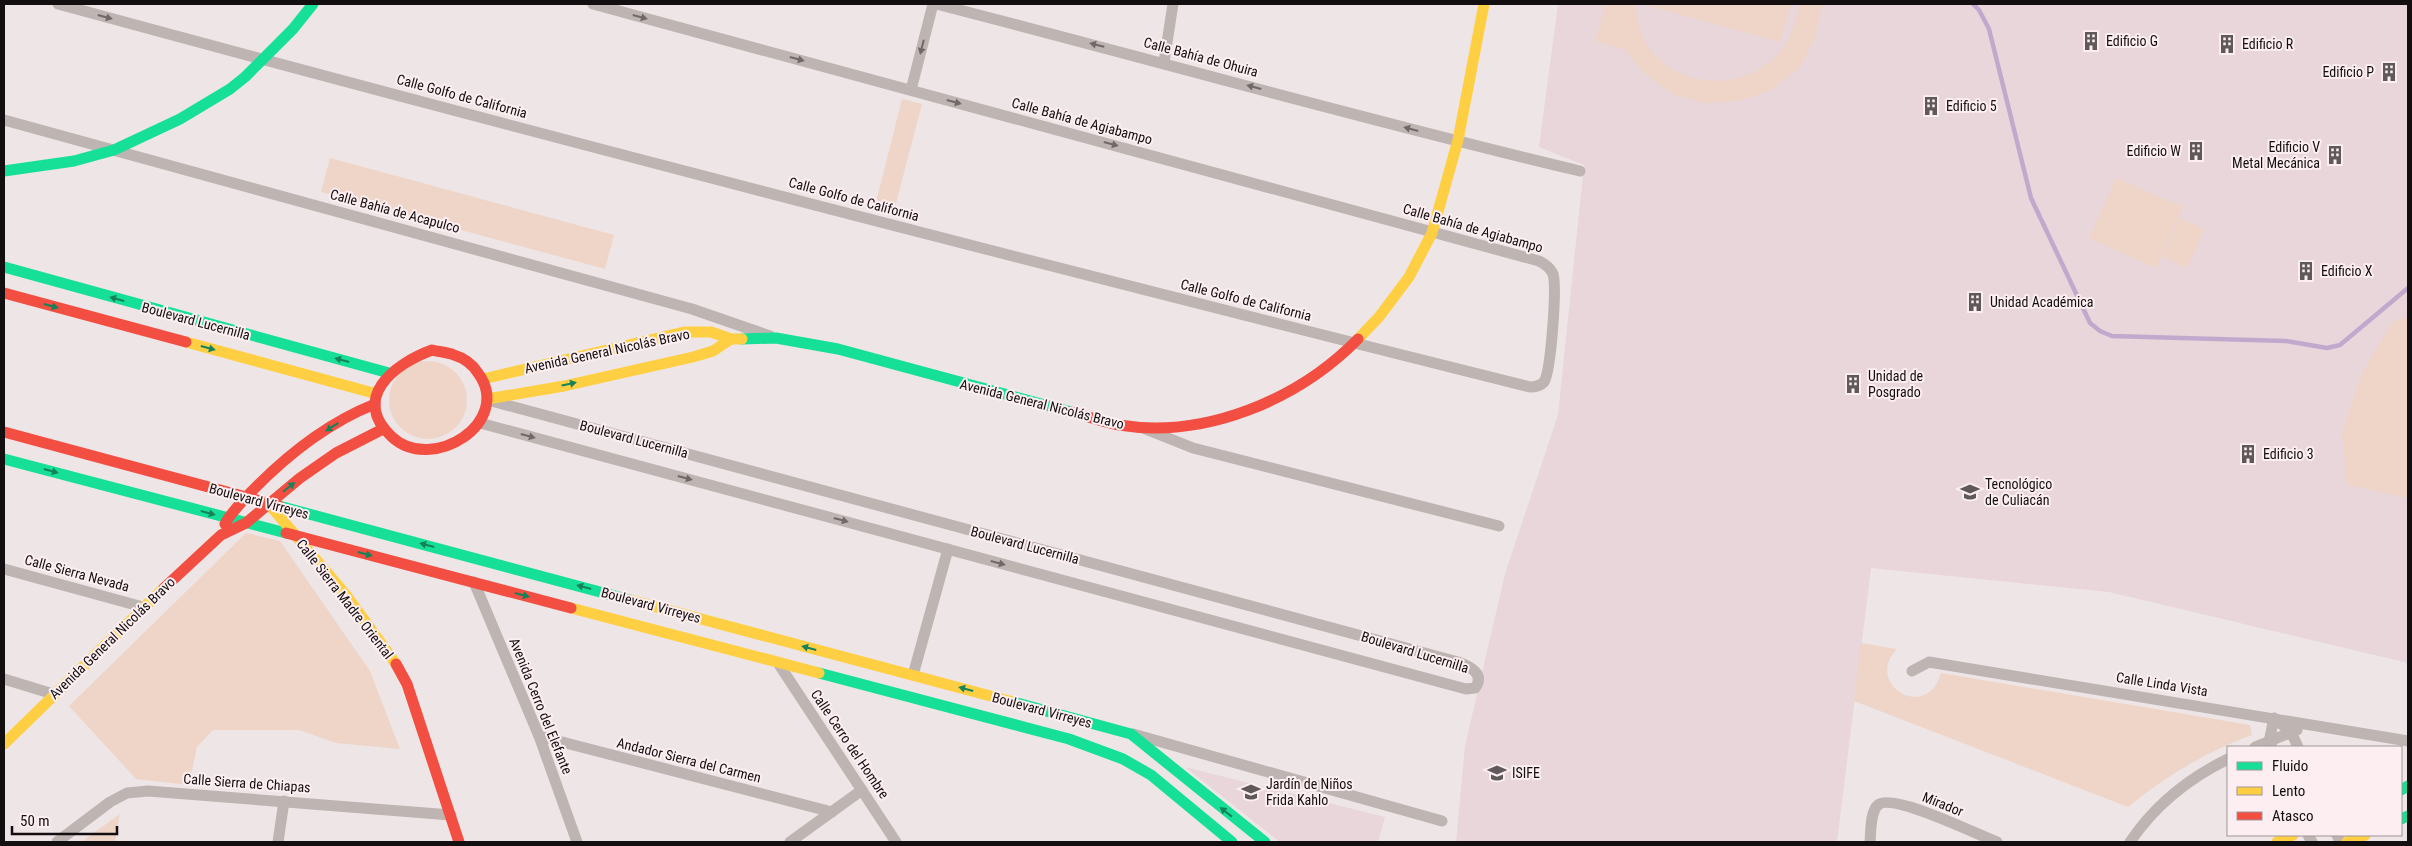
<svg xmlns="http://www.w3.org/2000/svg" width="2412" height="846" viewBox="0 0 2412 846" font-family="'Roboto Condensed',sans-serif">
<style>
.built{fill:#e8d6da}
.green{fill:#eed5c7}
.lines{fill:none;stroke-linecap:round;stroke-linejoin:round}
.stream{stroke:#c1a9ce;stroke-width:4.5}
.street{stroke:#beb4b2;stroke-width:11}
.fast{stroke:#16e098;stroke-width:11}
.slow{stroke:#ffcf43;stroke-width:11}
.jam{stroke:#f24e42;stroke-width:11}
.oneway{fill:#716969}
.oneway2{fill:#15825a}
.labels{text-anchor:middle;stroke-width:4;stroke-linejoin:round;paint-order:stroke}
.poi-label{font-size:14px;fill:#130e0f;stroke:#fdeff1;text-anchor:start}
.street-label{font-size:14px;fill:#130e0f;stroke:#fdeff1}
</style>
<rect width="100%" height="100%" fill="#eee5e7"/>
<!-- built -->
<g class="built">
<polygon points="1558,4 2408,4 2408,663 2109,592 1871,568 1837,842 1456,842 1465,746 1505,574 1558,415 1584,165 1539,147"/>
<polygon points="1185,767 1385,817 1378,842 1280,842"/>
</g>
<!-- green -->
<g class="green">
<path d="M1606 4H1636C1636 81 1733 107 1782 50 1792 38 1796 19 1800 4H1823L1814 39 1800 67 1772 90 1739 101 1705 103 1674 95 1643 72 1624 49 1595 41Z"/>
<polygon points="1641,4 1791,4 1780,42"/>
<polygon points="902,99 922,104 894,211 875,206"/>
<polygon points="330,158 614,235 605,269 321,192"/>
<polygon points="2116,178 2183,207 2157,268 2089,239"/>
<polygon points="2180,218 2204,229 2187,268 2163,257"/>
<polygon points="2408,316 2408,498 2347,485 2342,433 2362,373 2392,323"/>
<circle cx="428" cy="400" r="39"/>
<polygon points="246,533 280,541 370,671 400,749 336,743 299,730 213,730 197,747 189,785 136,779 69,706"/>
<path d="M1861 643 1897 649C1863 684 1927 723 1941 673L2250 725 2252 735C2206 752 2166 776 2128 807L1854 701Z"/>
<polygon points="120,814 115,842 81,842"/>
</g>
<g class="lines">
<!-- stream -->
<polyline class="stream" points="1973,4 1979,10 1989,29 2031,198 2090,323 2100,331 2112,336 2286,341 2327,348 2340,345 2408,288"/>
<!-- street -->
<g class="street">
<path d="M58 4C547 137 1038 264 1530 387 1535 387 1540 386 1544 382 1551 371 1557 287 1553 274 1550 267 1545 264 1539 261L593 4"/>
<path d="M936 4C1151 59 1364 120 1580 171"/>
<polyline points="1164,62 1173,4"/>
<polyline points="911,90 933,4"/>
<polyline points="4,120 692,309 770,336"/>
<path d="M480 423 1466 689 1475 688C1486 674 1469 666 1458 662L488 400"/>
<polyline points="1143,428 1193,448 1499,526"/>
<polyline points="4,569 143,607"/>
<polyline points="474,582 539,736 577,842"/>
<polyline points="778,663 896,842"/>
<polyline points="1912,671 1929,662 2408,741"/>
<polyline points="913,675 948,549"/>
<polyline points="4,679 53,694"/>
<polyline points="1133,734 1442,821"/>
<polyline points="539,736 832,812"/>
<polyline points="2255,747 2297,730"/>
<polyline points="2272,747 2269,742 2274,718 2291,732 2298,747"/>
<polyline points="2308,835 2312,842"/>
<polyline points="2337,835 2340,842"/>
<polyline points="57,842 110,802 127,793 148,791 451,815"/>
<polyline points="278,842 284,801"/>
<polyline points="790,842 862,790"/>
<path d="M1870 842C1871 832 1870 812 1878 805 1892 792 1978 835 1997 842"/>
<path d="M2130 842C2155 805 2189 778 2228 759"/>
</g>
<!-- fast -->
<g class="fast">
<polyline points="4,171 74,161 114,150 180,119 230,89 245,77 293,29 313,4"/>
<polyline points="4,267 389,373"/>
<polyline points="742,339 776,338 838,349 1071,412"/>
<polyline points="4,459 286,533"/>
<polyline points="279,506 630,600"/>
<polyline points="819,673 1069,739 1123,759 1151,775 1232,842"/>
<polyline points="1013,702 1131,734 1265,842"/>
<polyline points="2401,790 2408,786"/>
<polyline points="2401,819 2408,816"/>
</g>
<!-- slow -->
<g class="slow">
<polyline points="1358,339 1379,317 1409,277 1432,233 1458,140 1484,4"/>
<polyline points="186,342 377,394"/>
<polyline points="483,379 684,332 711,332 731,339 742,339"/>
<polyline points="487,399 564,386 693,357 713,351 731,339"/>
<polyline points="268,503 346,595 396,664"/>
<polyline points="630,600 1013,702"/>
<polyline points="571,608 819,673"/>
<polyline points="4,744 164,588"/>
<polyline points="2277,842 2293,835"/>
<polyline points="2347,842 2365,835"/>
</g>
<!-- jam -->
<g class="jam">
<polyline points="4,293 186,342"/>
<path d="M432 350C439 352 447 352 454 355 464 358 473 365 478 373 514 422 432 474 392 437 350 398 394 364 432 350Z"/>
<path d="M1071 412C1087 416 1103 422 1119 425 1205 439 1298 400 1358 339"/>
<polyline points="4,432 279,506"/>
<path d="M225 524C231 512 243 501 252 491 288 454 327 423 375 404"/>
<polyline points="286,533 571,608"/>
<polyline points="164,588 221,535 246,523 300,478 336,453 383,429"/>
<polyline points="396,664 407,684 459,842"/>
</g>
</g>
<!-- one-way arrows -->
<defs><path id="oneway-solid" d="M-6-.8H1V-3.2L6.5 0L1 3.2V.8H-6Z" transform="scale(1.25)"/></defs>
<g class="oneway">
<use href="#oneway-solid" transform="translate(105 17) rotate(15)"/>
<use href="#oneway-solid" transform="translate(640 17) rotate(15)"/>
<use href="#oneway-solid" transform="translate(1097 45) rotate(-166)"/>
<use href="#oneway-solid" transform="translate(922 47) rotate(104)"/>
<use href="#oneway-solid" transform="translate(797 59) rotate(15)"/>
<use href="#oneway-solid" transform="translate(1254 87) rotate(-165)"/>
<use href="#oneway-solid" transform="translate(954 102) rotate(15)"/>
<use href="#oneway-solid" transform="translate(1411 129) rotate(-165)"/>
<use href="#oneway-solid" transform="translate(1111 144) rotate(15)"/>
<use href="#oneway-solid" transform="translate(528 436) rotate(15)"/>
<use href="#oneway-solid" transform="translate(685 478) rotate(15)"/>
<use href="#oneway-solid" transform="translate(841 520) rotate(15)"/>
<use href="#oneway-solid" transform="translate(998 563) rotate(15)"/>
</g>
<g class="oneway2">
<use href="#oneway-solid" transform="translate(117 299) rotate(-165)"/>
<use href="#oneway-solid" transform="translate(51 306) rotate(15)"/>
<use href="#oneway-solid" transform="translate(208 348) rotate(15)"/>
<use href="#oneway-solid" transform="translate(342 360) rotate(-165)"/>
<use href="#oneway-solid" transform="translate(569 384) rotate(-12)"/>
<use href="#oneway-solid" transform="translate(332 427) rotate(147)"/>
<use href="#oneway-solid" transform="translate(51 471) rotate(15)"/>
<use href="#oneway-solid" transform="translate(289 487) rotate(-39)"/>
<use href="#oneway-solid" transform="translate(208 513) rotate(15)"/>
<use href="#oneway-solid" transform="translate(427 545) rotate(-165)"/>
<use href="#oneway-solid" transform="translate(365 554) rotate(15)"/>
<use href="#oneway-solid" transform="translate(584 587) rotate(-165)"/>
<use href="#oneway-solid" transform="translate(522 595) rotate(15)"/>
<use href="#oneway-solid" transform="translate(809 648) rotate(-165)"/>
<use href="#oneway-solid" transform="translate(966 689) rotate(-165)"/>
<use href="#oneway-solid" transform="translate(1226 812) rotate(-142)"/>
</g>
<!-- icons -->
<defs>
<g id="building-bare" transform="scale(1.5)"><path d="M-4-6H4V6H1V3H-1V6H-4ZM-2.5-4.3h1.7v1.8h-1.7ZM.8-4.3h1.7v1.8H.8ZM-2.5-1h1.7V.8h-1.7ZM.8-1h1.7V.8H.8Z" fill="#60595b" stroke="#fdeff1" stroke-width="2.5" paint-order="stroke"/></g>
<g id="university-bare" transform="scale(1.5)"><path d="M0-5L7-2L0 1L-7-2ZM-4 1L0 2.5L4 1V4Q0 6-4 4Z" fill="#60595b" stroke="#fdeff1" stroke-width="2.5" paint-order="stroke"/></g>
<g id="school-bare" transform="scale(1.5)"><path d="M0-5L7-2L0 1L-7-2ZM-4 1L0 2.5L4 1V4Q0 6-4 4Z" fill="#60595b" stroke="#fdeff1" stroke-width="2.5" paint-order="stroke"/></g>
</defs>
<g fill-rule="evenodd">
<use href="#building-bare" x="2091" y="41"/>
<use href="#building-bare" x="2227" y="44"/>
<use href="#building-bare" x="2389" y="72"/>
<use href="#building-bare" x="1931" y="106"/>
<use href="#building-bare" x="2196" y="151"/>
<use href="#building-bare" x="2335" y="155"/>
<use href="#building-bare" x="2306" y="271"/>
<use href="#building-bare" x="1975" y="302"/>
<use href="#building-bare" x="1853" y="384"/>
<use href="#building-bare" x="2248" y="454"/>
<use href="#university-bare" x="1970" y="492"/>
<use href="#school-bare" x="1497" y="773"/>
<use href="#school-bare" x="1251" y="792"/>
</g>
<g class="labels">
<!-- poi labels -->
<g class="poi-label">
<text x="2106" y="46">Edificio G</text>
<text x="2242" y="49">Edificio R</text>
<text x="2374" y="77" text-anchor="end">Edificio P</text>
<text x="1946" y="111">Edificio 5</text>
<text x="2320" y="152" text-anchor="end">Edificio V<tspan x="2320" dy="16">Metal Mecánica</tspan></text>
<text x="2181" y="156" text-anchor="end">Edificio W</text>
<text x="2321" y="276">Edificio X</text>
<text x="1990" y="307">Unidad Académica</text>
<text x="1868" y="381">Unidad de<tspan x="1868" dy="16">Posgrado</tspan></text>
<text x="2263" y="459">Edificio 3</text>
<text x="1985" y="489">Tecnológico<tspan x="1985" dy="16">de Culiacán</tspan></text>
<text x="1512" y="778">ISIFE</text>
<text x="1266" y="789">Jardín de Niños<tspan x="1266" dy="16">Frida Kahlo</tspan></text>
</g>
<!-- street labels -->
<g class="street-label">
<text transform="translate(1201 57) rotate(15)" y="5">Calle Bahía de Ohuira</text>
<text transform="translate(462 96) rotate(15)" y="5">Calle Golfo de California</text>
<text transform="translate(1082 121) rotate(15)" y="5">Calle Bahía de Agiabampo</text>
<text transform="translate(854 199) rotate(15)" y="5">Calle Golfo de California</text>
<text transform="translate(395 211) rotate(15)" y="5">Calle Bahía de Acapulco</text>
<text transform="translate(1473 228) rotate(16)" y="5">Calle Bahía de Agiabampo</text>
<text transform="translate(1246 300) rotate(14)" y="5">Calle Golfo de California</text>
<text transform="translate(196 321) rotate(15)" y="5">Boulevard Lucernilla</text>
<text transform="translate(607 351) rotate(-12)" y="5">Avenida General Nicolás Bravo</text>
<text transform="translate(1042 404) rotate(14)" y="5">Avenida General Nicolás Bravo</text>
<text transform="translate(634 439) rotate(15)" y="5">Boulevard Lucernilla</text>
<text transform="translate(259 501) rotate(15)" y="5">Boulevard Virreyes</text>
<text transform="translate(1025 545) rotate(15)" y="5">Boulevard Lucernilla</text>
<text transform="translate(77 573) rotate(15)" y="5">Calle Sierra Nevada</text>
<text transform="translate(345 599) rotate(52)" y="5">Calle Sierra Madre Oriental</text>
<text transform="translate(651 605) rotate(15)" y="5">Boulevard Virreyes</text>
<text transform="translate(112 638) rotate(-44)" y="5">Avenida General Nicolás Bravo</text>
<text transform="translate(1415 652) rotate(17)" y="5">Boulevard Lucernilla</text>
<text transform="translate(2162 684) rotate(9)" y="5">Calle Linda Vista</text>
<text transform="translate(541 706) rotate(68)" y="5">Avenida Cerro del Elefante</text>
<text transform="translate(1042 710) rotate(15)" y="5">Boulevard Virreyes</text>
<text transform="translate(850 744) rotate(56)" y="5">Calle Cerro del Hombre</text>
<text transform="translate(689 760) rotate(14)" y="5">Andador Sierra del Carmen</text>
<text transform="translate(247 783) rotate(4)" y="5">Calle Sierra de Chiapas</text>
<text transform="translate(1943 804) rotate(22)" y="5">Mirador</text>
</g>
</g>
<!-- border -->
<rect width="2412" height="846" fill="none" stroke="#130e0f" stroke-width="10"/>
<!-- legend -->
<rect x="2227" y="746" width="175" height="90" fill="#fdeff1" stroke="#9f9597"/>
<rect x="2237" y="762" width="25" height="8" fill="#16e098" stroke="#9f9597"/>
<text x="2272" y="771" font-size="15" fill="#130e0f">Fluido</text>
<rect x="2237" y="787" width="25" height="8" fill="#ffcf43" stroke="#9f9597"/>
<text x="2272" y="796" font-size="15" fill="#130e0f">Lento</text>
<rect x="2237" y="812" width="25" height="8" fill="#f24e42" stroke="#9f9597"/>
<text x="2272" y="821" font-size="15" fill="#130e0f">Atasco</text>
<!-- scale -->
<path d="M12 826v8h105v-8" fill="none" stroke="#130e0f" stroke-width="2.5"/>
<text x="20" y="826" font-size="15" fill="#130e0f" stroke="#fdeff1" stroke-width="4" paint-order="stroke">50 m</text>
</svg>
